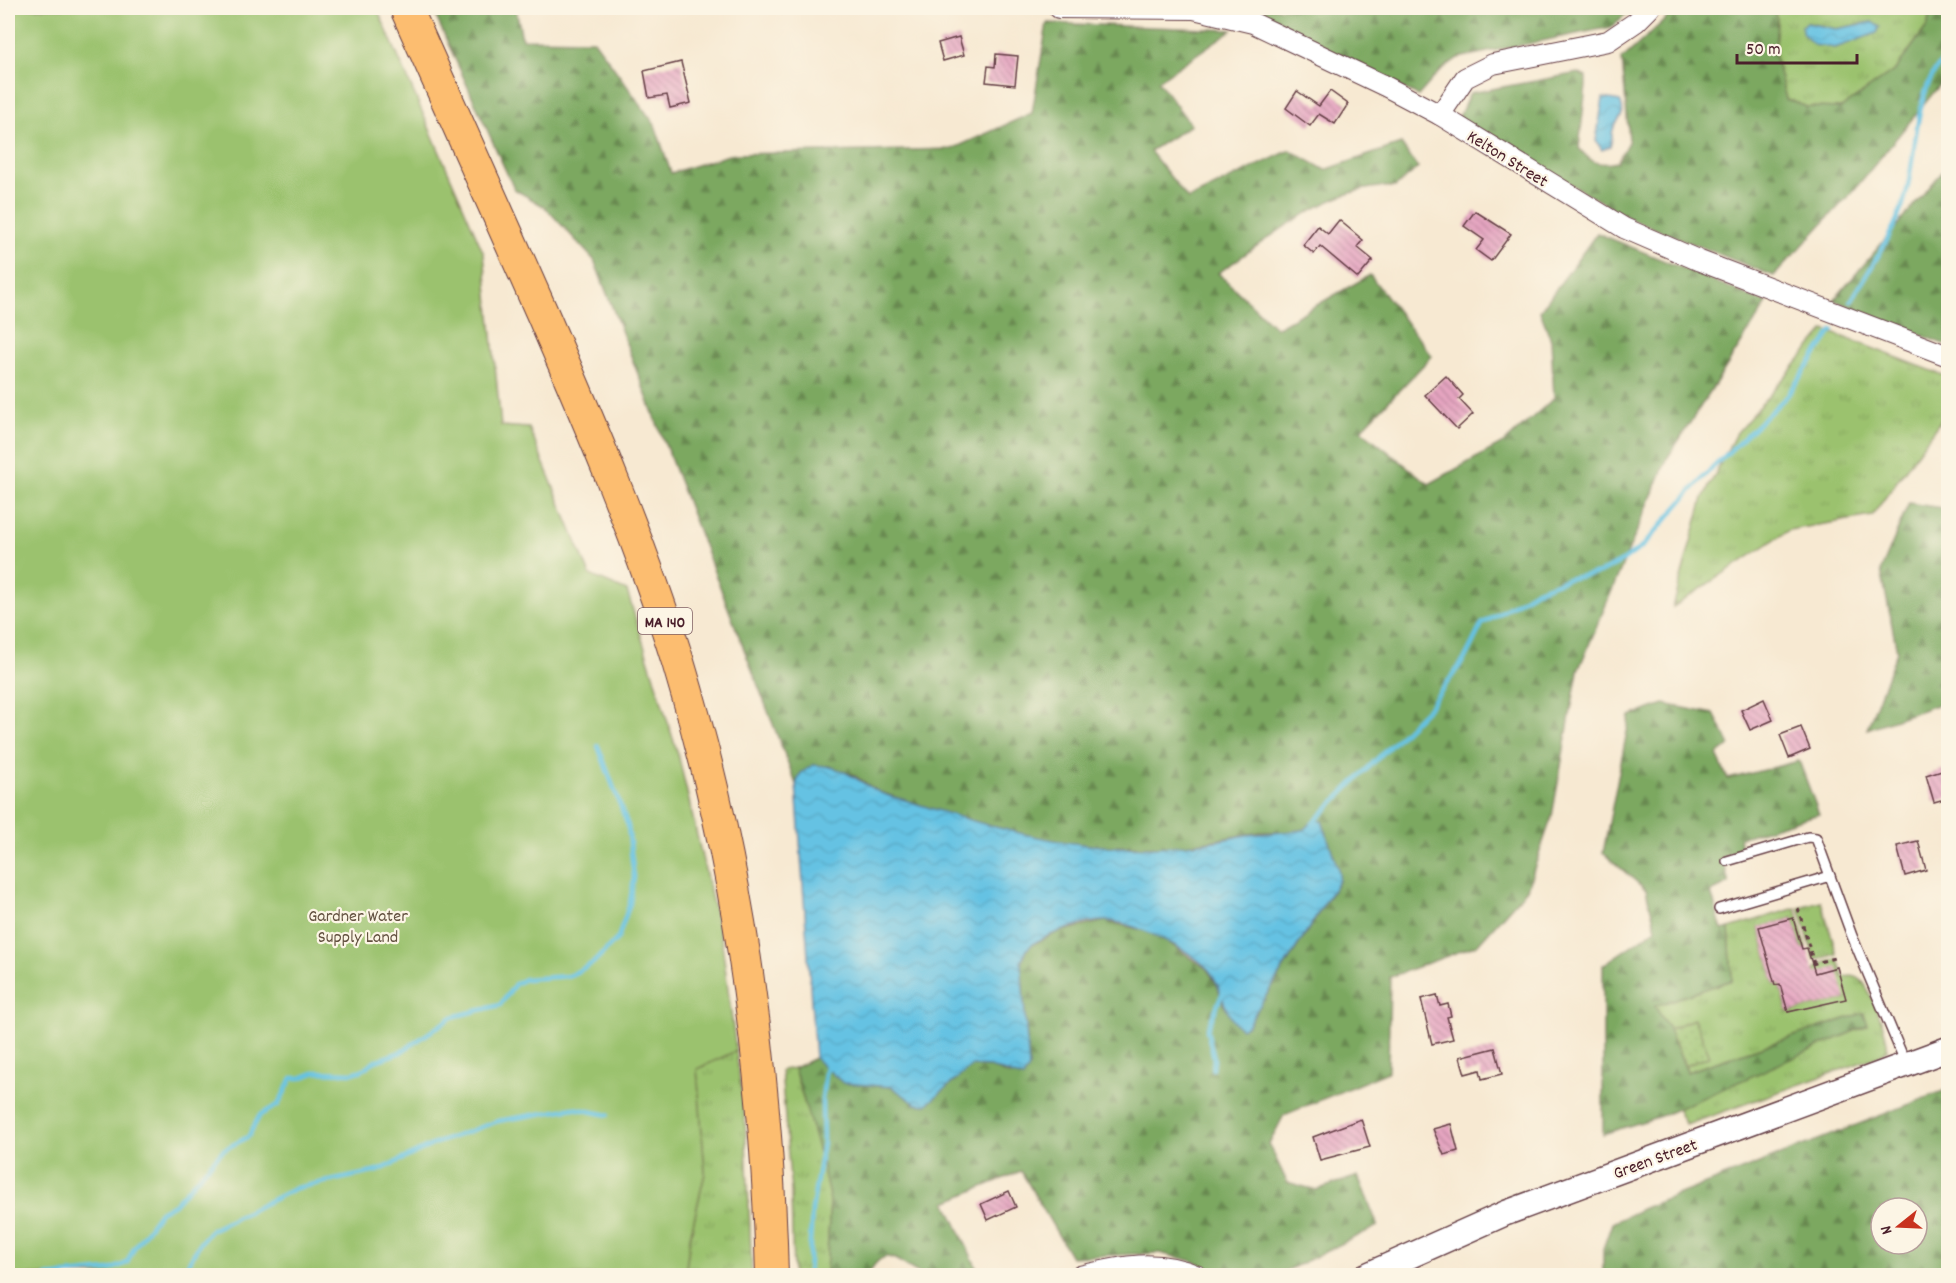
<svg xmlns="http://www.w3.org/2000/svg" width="1956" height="1283" viewBox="0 0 1956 1283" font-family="Dekko,sans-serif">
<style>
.grass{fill:url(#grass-tufts);stroke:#72704c;stroke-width:1.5;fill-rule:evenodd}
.forest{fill:url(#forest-firs);stroke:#636446;stroke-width:1.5;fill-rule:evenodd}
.park{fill:#9bc26e;stroke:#72704c;stroke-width:1.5}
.garden{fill:url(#garden-dots);stroke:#72704c;stroke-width:1.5}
.water{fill:url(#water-waves);stroke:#587087;stroke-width:1.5}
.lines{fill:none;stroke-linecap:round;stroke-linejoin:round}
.stream{stroke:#65c2e3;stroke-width:4.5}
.building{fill:url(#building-back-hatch)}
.service-casing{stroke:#643d44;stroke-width:12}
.minor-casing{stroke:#643d44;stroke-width:22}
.tertiary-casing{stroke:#643d44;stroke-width:27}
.trunk-casing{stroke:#643d44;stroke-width:34}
.path{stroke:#643d44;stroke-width:3;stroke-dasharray:4.5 4.5;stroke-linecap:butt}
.service{stroke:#fff;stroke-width:9}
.minor{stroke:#fff;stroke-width:20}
.tertiary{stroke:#fff;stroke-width:24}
.trunk{stroke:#fcbd6f;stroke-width:32}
.labels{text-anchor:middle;stroke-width:4.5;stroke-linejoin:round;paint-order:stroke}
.shield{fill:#fcf5e5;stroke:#7f5f63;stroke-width:1.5}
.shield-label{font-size:16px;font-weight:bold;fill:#4a1f2b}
.street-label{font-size:18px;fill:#4a1f2b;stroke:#fcf5e5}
.park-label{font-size:18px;fill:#62503f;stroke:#fcf5e5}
</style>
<defs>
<pattern id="grass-tufts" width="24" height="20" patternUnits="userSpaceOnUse" patternTransform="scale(1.5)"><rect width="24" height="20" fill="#9bc26e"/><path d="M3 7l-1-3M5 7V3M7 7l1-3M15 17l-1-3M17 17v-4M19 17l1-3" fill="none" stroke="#87a65f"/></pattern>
<pattern id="forest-firs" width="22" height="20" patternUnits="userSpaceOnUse" patternTransform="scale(1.5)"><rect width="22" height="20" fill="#7ca861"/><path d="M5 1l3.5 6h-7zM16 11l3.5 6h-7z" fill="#688850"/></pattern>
<pattern id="garden-dots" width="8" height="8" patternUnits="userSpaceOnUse" patternTransform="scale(1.5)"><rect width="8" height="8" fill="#9bc26e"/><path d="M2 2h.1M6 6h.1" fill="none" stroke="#87a65f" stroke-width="1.8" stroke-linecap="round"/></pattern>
<pattern id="water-waves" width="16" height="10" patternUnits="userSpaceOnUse" patternTransform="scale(1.5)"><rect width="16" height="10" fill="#65c2e3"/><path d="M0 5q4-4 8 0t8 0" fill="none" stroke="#59a6c3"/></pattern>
<pattern id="building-back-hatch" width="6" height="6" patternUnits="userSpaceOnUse" patternTransform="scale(1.5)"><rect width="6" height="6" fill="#e6a5c1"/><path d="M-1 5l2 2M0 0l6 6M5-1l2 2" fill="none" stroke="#bc869d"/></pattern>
</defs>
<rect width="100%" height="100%" fill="#fcf5e5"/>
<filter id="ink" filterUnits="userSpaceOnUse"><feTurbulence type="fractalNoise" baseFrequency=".0167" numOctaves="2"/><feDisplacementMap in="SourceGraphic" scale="12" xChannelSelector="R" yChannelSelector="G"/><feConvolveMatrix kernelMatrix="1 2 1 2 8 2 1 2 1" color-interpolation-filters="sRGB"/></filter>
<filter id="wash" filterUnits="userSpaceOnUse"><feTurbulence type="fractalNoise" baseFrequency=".008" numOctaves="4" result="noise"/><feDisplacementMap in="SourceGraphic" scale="24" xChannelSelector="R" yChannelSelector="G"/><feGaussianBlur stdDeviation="1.35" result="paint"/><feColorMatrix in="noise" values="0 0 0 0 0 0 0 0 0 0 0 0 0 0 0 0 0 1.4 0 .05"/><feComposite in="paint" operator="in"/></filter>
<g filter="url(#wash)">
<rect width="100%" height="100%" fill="#f7e9d2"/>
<!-- grass -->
<g class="grass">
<path d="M1772 8C1802 8 1830 12 1858 8H1930L1928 25 1895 70 1841 108 1807 107 1786 99 1775 57 1777 19ZM1872 22 1844 44 1835 48 1809 23 1836 29Z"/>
<polygon points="1825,330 1948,377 1948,410 1872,516 1789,530 1673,607 1703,498 1735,435"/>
<polygon points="1821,901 1837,954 1815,960 1799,907"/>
<path d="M1796 908 1806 948 1802 949 1793 918 1759 928 1775 985 1780 984 1788 1012 1845 999 1814 971 1820 964 1838 959 1843 977C1850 976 1855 975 1861 980 1870 989 1890 1038 1887 1050L1882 1055 1686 1125 1676 1107 1868 1025 1863 1013 1687 1072 1685 1066 1710 1056 1694 1019 1669 1029 1654 1006 1732 980 1729 928Z"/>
<polygon points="736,1051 745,1119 752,1275 685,1276 690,1237 705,1173 697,1069"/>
<polygon points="794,1068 821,1158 830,1201 826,1275 793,1275 791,1191 781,1070"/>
</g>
<!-- forest -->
<g class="forest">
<path d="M432 8H516L522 39 594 40 655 125 671 173 732 154 952 149 1032 113 1047 23 1232 30 1158 81 1191 125 1150 151 1188 199 1290 150 1325 170 1401 144 1418 168 1395 187C1333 182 1268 240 1218 273L1276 328 1370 275 1432 356 1361 430 1429 484 1505 442 1554 398 1551 340 1540 311 1597 233 1767 303 1668 457 1578 671 1552 816 1527 889 1477 945 1390 977 1388 1072 1284 1115 1269 1144 1287 1182 1316 1190 1358 1176 1378 1226 1278 1275H1221L1193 1261 1159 1253 1071 1257 1021 1171 946 1202 980 1275C965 1275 936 1279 924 1275 900 1268 887 1238 868 1275H826L830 1201 821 1158 794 1068 815 1058 843 1083 892 1087 916 1104 926 1105 972 1066 990 1067 1008 1075 1029 1068 1021 962 1029 946 1058 932 1105 921 1155 933 1207 969 1217 984 1223 1004 1241 1029 1247 1026 1339 881V872L1322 821 1314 820 1306 829 1298 832H1261L1174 847 1087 846 1035 838 980 824 879 792 855 776 829 766 801 773 796 784 594 260 545 207 514 189Z"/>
<polygon points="1243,8 1633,8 1611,27 1458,58 1440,71 1418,96"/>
<path d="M1678 8H1772L1777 19 1775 57 1786 99 1807 107 1841 108 1895 70 1928 25 1930 8H1948V75L1854 190 1774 276 1631 219 1458 119 1470 93 1578 73 1586 77V86L1579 148C1591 163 1598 166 1617 162L1629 140 1622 59Z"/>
<polygon points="1948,165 1948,346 1834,300"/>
<polygon points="1909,503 1948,509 1948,701 1867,729 1897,651 1881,570"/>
<polygon points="1664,704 1714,714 1730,745 1717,755 1728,779 1799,761 1819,814 1739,838 1741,849 1722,857 1729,883 1711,892 1722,930 1729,928 1732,980 1655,1006 1669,1029 1687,1072 1863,1013 1868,1025 1661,1116 1603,1134 1603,965 1656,929 1646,890 1603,853 1630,716"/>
<path d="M1948 1089V1275H1603V1249L1612 1223 1644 1208ZM1881 1208H1917V1244H1881Z"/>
</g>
<!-- park -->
<polygon class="park" points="8,8 377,8 484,254 501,426 529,428 590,575 627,591 679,758 722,943 736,1051 697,1069 705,1173 690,1237 685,1275 8,1275"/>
<!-- garden -->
<polygon class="garden" points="1694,1019 1710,1056 1685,1066 1669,1029"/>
<!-- water -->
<g class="water">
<polygon points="1872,22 1880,27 1877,33 1835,48 1814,45 1802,33 1802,26 1807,23 1836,29"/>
<path d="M1603 98 1620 101C1626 117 1620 115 1614 127 1611 132 1613 140 1610 146L1602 150 1596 141Z"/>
<path d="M813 765C846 766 853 779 879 792 887 796 897 798 905 800 1026 839 1119 864 1246 835 1258 833 1300 832 1305 829 1308 827 1311 822 1315 820L1322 821 1339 872V880L1247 1026 1241 1029C1221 1013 1224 987 1208 969 1188 949 1133 921 1104 921 1087 921 1043 935 1030 946 1026 949 1024 957 1021 962L1029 1068 1023 1078 990 1067 972 1066 926 1105 916 1104 892 1087 843 1083 815 1058 796 784 801 773Z"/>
</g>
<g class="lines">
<!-- stream -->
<g class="stream">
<path d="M1851 301C1868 272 1896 230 1905 198 1918 152 1912 89 1948 55"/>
<polyline points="1313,823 1429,707 1464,660 1482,624 1537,590 1567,579 1599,573 1624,560 1643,546 1705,475 1787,396 1833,330"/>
<polyline points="1213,1069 1214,1058 1207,1030 1223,992"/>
<polyline points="47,1276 110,1270 127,1263 134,1248 160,1212 174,1204 223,1150 248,1137 260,1115 278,1105 292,1078 301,1078 316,1072 353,1073 362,1070 375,1061 401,1052 452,1017 500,1005 515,984 525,979 569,976 593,963 618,938 630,903 634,877 628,826 598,746"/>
<polyline points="181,1276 200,1243 211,1230 296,1188 378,1171 434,1144 498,1121 574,1108 608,1115"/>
<polyline points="808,1276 812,1210 823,1142 822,1100 826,1065"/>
</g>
</g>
<g id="blocks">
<!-- building -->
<g class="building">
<polygon points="959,37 964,55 943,61 938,43"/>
<polygon points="996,54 1018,56 1015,85 986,82 988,66 995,67"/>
<polygon points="681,62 691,103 670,108 667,95 649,98 644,71"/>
<polygon points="1297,91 1319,106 1330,91 1348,104 1335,124 1319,114 1310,126 1286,108"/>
<polygon points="1475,211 1511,234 1491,261 1476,250 1484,240 1464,226"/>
<polygon points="1339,220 1363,240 1357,247 1373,260 1358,278 1320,246 1314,254 1303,245 1318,226 1328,234"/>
<polygon points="1446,376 1463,395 1459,399 1473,414 1457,429 1425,395"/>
<polygon points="1764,699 1773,720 1750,730 1741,710"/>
<polygon points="1801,727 1810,749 1789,758 1780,735"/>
<polygon points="1948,768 1948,798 1934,802 1926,775"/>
<polygon points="1918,841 1926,870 1905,876 1897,846"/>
<polygon points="1793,918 1802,949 1807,948 1815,973 1837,967 1846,999 1788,1012 1780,984 1775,985 1759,927"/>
<polygon points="1437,995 1440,1006 1448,1004 1451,1016 1447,1017 1453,1039 1432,1044 1421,999"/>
<polygon points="1495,1048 1502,1074 1482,1079 1480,1070 1465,1074 1460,1057"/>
<polygon points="1361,1119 1370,1147 1320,1160 1313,1137"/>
<polygon points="1451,1124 1458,1151 1444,1155 1433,1129"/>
<polygon points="1009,1191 1016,1207 988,1220 981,1204"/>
</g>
</g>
</g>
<g filter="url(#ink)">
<use href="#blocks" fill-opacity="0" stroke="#643d44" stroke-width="1.5"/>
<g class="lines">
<!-- service casing -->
<g class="service-casing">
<g id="service">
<polyline points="1727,861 1808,837 1816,838 1852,936 1906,1064"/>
<polyline points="1719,909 1830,876"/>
</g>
</g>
<!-- minor casing -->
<g class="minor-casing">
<g id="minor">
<polyline points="1059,8 1194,9 1253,23 1385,86 1440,115 1624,228 1700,261 1948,356"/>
<polyline points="1440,115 1465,78 1493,64 1608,41 1636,22 1650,8"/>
<path d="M1080 1276C1122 1266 1157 1258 1198 1276"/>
</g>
</g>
<!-- tertiary casing -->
<g class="tertiary-casing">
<polyline id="tertiary" points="1365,1276 1506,1213 1948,1049"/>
</g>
<!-- trunk casing -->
<g class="trunk-casing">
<path id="trunk" d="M406 8C451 109 497 211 542 313 592 428 641 543 678 662 739 862 767 1067 772 1276"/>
</g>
<!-- path -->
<g class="path">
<polyline points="1798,908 1814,964 1813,968"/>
<polyline points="1812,964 1838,957"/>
</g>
<!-- service -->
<use href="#service" class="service"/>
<!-- minor -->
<use href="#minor" class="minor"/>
<!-- tertiary -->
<use href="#tertiary" class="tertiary"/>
<!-- trunk -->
<use href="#trunk" class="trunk"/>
</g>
</g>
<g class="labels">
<!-- shield labels -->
<rect class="shield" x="638" y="608" width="54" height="26" rx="4.5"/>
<g class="shield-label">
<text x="665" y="627">MA 140</text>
</g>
<!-- street labels -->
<g class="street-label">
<text transform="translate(1508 158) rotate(32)" y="6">Kelton Street</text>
<text transform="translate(1655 1158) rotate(-20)" y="6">Green Street</text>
</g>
<!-- park labels -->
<g class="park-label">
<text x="358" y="921">Gardner Water<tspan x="358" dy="21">Supply Land</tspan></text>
</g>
</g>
<!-- margin -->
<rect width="1956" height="1283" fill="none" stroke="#fcf5e5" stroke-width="30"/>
<!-- north arrow -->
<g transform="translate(1899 1226) rotate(252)"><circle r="28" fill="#fcf5e5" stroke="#b59f9b" stroke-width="1.5"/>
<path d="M0-4.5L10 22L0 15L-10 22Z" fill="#c8321e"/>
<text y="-9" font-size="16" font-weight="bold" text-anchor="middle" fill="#4a1f2b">N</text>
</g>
<!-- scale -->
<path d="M1737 54v9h120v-9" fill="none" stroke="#4a1f2b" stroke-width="3"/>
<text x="1746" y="54" font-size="18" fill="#4a1f2b" stroke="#fcf5e5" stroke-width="4.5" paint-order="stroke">50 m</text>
</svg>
